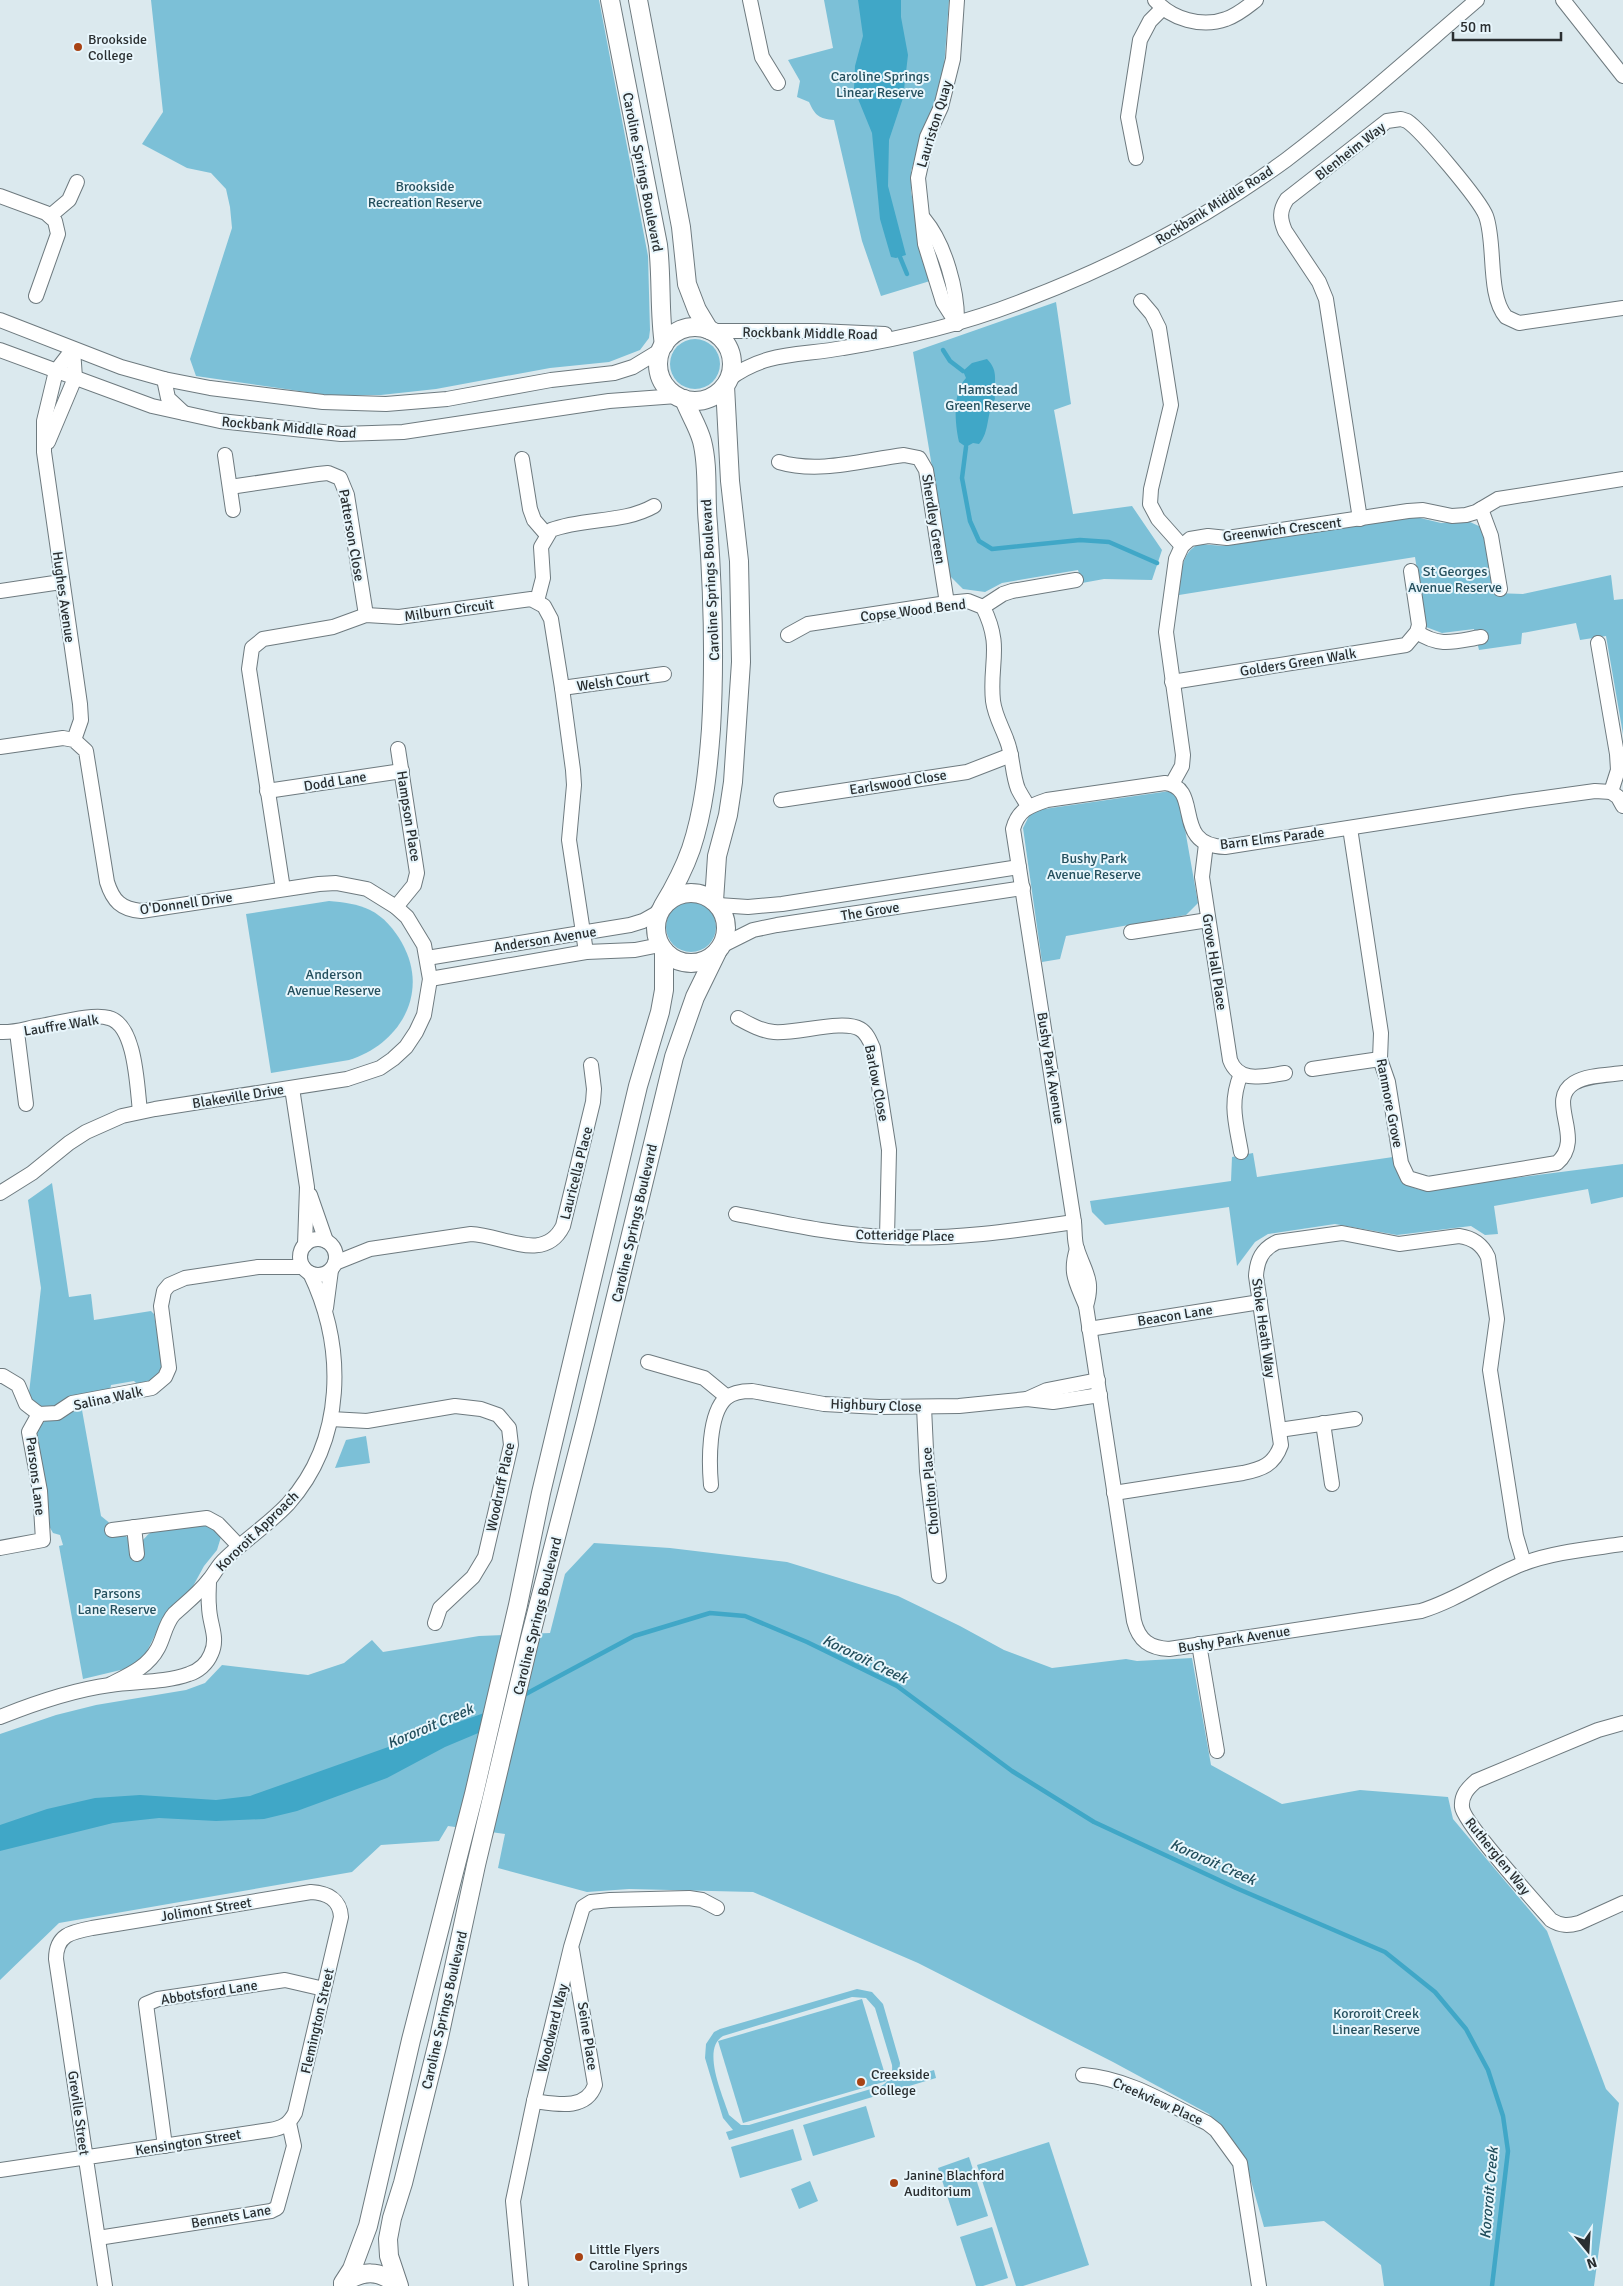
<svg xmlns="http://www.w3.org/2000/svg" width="1623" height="2286" viewBox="0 0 1623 2286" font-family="Signika,sans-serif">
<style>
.green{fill:#7cc0d7;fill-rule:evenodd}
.water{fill:#40a7c7}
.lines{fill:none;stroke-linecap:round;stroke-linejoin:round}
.stream{stroke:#40a7c7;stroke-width:4.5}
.minor-casing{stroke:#6e7a7f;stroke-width:16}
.major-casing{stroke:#6e7a7f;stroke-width:20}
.minor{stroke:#fff;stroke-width:14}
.major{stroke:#fff;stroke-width:18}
.poi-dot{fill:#a84314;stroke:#e8f6fc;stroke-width:2}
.labels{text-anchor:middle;stroke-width:4;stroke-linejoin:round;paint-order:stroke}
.poi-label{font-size:14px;fill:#2a2f31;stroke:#e8f6fc;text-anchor:start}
.park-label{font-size:14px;fill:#25505e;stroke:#e8f6fc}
.street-label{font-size:14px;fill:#2a2f31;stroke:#e8f6fc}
.water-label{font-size:15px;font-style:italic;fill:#224e5c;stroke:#e8f6fc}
</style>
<rect width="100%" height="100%" fill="#dbe9ee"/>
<!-- green -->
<g class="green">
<polygon points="151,0 599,0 648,256 650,330 649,338 640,350 609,362 550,368 436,389 381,395 327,395 196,376 190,359 232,228 230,207 226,189 211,173 187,168 142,144 163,112"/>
<path d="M824 0H949L944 68 933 108 911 171V192L930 281 881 296 862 241 834 120C819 119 815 115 809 102L797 97 800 81 788 60 833 48Z"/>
<polygon points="1056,302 1071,404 1054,410 1073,514 1132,506 1162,550 1152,580 1104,579 1082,583 1078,570 1002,583 985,592 963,589 950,576 913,352"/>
<circle cx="695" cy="364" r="25"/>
<path d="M1416 517 1441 523 1470 522 1481 527 1485 536 1494 593 1523 594 1611 575 1614 600 1623 599V734L1606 636 1580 640 1576 623 1522 633 1521 644 1479 650 1474 629 1442 633 1426 627 1415 557 1179 595C1181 575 1180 553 1199 544L1224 546Z"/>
<polygon points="1170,791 1180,801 1198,903 1186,915 1066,936 1060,959 1042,962 1023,828 1029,816 1037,810"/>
<path d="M329 901C343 902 358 904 370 910 384 917 394 929 402 943 430 993 400 1044 349 1060L271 1073 246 914Z"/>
<circle cx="691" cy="927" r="25"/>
<path d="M1253 1153 1257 1177 1393 1157C1397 1176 1401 1185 1421 1190L1623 1164V1197L1591 1204 1588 1189 1494 1206 1498 1234 1485 1235 1471 1226 1397 1235 1335 1224 1268 1234 1255 1242 1237 1266 1229 1207 1105 1225 1092 1212 1090 1201 1231 1181 1232 1157Z"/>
<polygon points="52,1183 69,1297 91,1294 94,1320 151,1311 154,1314 162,1364 161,1370 154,1381 138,1385 134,1381 111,1385 110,1390 64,1405 42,1409 32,1401 29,1393 41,1288 28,1200"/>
<path d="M82 1410 101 1516 128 1538 132 1545C145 1543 144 1535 154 1531 165 1526 202 1523 213 1524L221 1537 217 1550 204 1566 192 1588 166 1613 145 1655 129 1668 83 1679 59 1546 63 1545 60 1535 53 1533 49 1526 34 1434C43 1416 63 1413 82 1410Z"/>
<polygon points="366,1436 370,1463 335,1468 346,1440"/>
<polygon points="594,1543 670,1548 787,1562 898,1596 960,1626 1004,1650 1052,1668 1126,1659 1137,1661 1192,1658 1211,1765 1282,1804 1360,1790 1448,1797 1453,1819 1547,1931 1606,2089 1619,2103 1594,2286 1384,2286 1381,2265 1324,2221 1264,2227 1244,2156 1209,2114 1113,2062 918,1963 753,1892 629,1889 587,1892 498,1868 505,1834 448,1826 439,1841 381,1845 352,1872 59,1923 0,1980 0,1734 56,1715 96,1705 186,1690 205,1683 222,1665 308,1675 344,1663 372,1640 383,1652 479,1636 550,1633 565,1574"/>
<path d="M857 1989 872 1992 883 2004 900 2063 898 2081 934 2070 936 2078 729 2140 726 2132 733 2130 723 2118 705 2058 706 2044 714 2032 720 2029ZM852 1997 866 1998 875 2008 892 2065C893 2076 889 2081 881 2086L749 2125H741L729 2115C723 2096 701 2049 723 2036Z"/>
<polygon points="862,1999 887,2081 743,2123 718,2041"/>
<polygon points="866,2106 875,2137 813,2156 803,2125"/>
<polygon points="793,2129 802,2160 740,2178 731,2147"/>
<polygon points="1049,2142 1089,2265 1023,2286 1016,2286 977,2165"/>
<polygon points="969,2157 988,2216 957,2226 938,2168"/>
<polygon points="810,2181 818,2201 799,2209 791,2189"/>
<polygon points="992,2227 1008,2278 983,2286 976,2286 960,2237"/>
</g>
<!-- water -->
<g class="water">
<polygon points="858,0 901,0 901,17 908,55 903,98 889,140 888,186 906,255 896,258 891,257 880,219 872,133 854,89 855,66 863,36"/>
<path d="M987 359C1000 372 993 383 995 399 986 413 990 432 979 444L973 443 966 447 959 442C955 424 952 393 966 378L963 371 972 363Z"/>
<polygon points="487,1712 495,1726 445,1747 387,1778 297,1811 264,1819 216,1821 159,1818 113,1823 0,1851 0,1825 47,1809 95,1798 140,1795 216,1800 250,1796"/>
</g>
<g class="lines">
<!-- stream -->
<g class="stream">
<polyline points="900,257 907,274"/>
<polyline points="943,350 950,361 963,371"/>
<polyline points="966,447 962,478 970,521 979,541 992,549 1080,540 1109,542 1157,563"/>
<polyline points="522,1696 634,1636 710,1613 745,1616 807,1642 897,1686 1012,1771 1094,1822 1236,1888 1385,1952 1435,1992 1466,2029 1488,2070 1503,2116 1508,2151 1492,2286"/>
</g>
<!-- minor casing -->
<g class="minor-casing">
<g id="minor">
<polyline points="750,0 762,57 778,83"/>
<path d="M1155 0C1171 19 1202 28 1226 19 1238 15 1247 7 1256 0"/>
<polyline points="1563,0 1623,76"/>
<polyline points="1136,158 1128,117 1140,40 1150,21 1162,9"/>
<polyline points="0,196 46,213 55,221 58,234 36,296"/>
<polyline points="50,216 69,200 77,182"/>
<path d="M924 219C945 244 958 291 957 324"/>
<polyline points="1141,301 1152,314 1159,328 1171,405 1151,489 1150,504 1158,519 1182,546"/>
<polyline points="0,320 121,367 164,379 210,388 323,402 386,404 447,399 551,380 614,373 633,367 661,350"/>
<polyline points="957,324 943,302 925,244 918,178 927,137 941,107 953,59 957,0"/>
<polyline points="711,331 818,331 885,334"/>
<polyline points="73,349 56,371 44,421 44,452 80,704 81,720 74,740"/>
<polyline points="0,350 152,406 220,421 341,434 403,432 609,401 677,396"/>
<polyline points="164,379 168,398 184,413"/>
<path d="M729 379C766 351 800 356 843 348 905 338 967 323 1025 300 1117 265 1206 218 1286 160 1352 110 1414 54 1477 0"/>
<polyline points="48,442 75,378 73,349"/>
<polyline points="225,455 233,510"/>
<polyline points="522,459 530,509 534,520 547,535"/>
<path d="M779 462C819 474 863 460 904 455L919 458 926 470 947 603"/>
<polyline points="230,487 318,474 328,473 340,478 347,495 366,615"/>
<polyline points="1481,509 1491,536 1500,589"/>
<path d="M1360 519 1326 299 1319 282 1285 231C1280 219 1279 211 1287 199L1387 121 1401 119 1407 121C1421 130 1480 200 1486 216 1496 243 1487 295 1506 317L1519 323 1623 308"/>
<polyline points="0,591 61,582"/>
<path d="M537 601 543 578 541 547 551 530C585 517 622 524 654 506"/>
<polyline points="983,607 1003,594 1012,591 1076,580"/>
<path d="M1417 632C1440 648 1456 641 1481 637"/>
<path d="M788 635 808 624 947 603 968 601 983 607C1003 647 989 663 993 701 995 716 1002 727 1007 741 1013 756 1012 774 1018 789 1021 795 1025 801 1028 806"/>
<polyline points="1598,643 1617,754 1618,770 1611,792 1618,797 1623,806"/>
<polyline points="1172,682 1406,645 1417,632 1419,625 1411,571"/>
<polyline points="562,688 664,674"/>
<path d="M0 747 63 738 74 740 86 751 107 882C113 901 121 909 141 911L319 884 336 883 367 889 396 907 407 917 424 945 430 979 424 1015 416 1032 406 1047 393 1059 380 1068 347 1079 155 1109 122 1116 86 1132 69 1143 32 1173 0 1193"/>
<polyline points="1172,784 1182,766 1183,755 1166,632 1176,559 1182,546 1190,539 1208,536 1227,538 1408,511 1423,510 1452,516 1466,515 1476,512 1498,499 1623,479"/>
<polyline points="267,791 402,771"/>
<polyline points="781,800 967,772 1011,755"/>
<path d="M1350 828 1381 1033 1380 1059 1388 1082 1401 1163 1408 1178 1428 1184 1557 1163C1586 1138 1545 1101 1574 1083 1587 1075 1608 1075 1623 1073"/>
<path d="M1206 844 1202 877 1230 1060C1239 1084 1264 1076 1285 1073"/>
<polyline points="283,889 249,669 252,648 263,639 333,627 366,615 399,617 531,599 544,606 551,619 562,688 573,770 574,785 569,840 586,952"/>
<polyline points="718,905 748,907 782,904 1019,867"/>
<polyline points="396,907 414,885 417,873 398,749"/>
<polyline points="1131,932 1208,920"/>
<polyline points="721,946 753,930 777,925 1023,888"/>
<polyline points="427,958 630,925 643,921 659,912"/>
<polyline points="430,979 586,952 635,950 660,945"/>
<path d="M738 1018C749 1024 761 1031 774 1032 797 1034 843 1019 860 1029 867 1033 870 1041 873 1048L889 1150 887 1237"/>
<path d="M0 1032C15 1033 27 1028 41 1026 59 1023 93 1013 109 1018 136 1025 137 1088 140 1111"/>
<polyline points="17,1032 26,1104"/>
<polyline points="1312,1069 1380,1059"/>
<polyline points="292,1088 307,1187 305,1245"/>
<path d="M1241 1152C1236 1123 1229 1103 1241 1074"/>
<polyline points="310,1195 326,1241"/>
<path d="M736 1214C787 1224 837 1235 889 1237 952 1240 1013 1231 1074 1222"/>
<circle cx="318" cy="1257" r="18"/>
<path d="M1077 1249C1069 1274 1077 1283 1086 1306L1134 1621C1139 1641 1150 1648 1169 1649L1421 1611C1457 1600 1487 1578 1522 1564 1553 1552 1589 1549 1623 1544"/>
<path d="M335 1263 370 1249 471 1234C503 1235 544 1264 563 1226L593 1102 594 1089 591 1065"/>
<path d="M1086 1306C1094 1280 1085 1273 1077 1249 1074 1241 1075 1230 1074 1222L1013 829C1018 810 1029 806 1047 800L1165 783C1204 788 1170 845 1225 847L1515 802 1595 791 1611 792"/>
<polyline points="326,1308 331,1270"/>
<polyline points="1089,1329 1260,1302"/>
<polyline points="648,1362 704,1378 727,1397"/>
<polyline points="0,1376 3,1376 18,1385 26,1404 39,1414 57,1413 72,1403 152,1388 165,1377 169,1368 161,1306 164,1291 169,1285 185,1278 258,1267 303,1267"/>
<polyline points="1027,1399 1047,1390 1098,1380"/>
<polyline points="924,1407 927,1471 939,1576"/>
<polyline points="331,1419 367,1421 455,1406 481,1409 498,1415 509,1428 511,1445 485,1557 473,1577 440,1608 435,1623"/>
<polyline points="1323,1423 1332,1484"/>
<polyline points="1279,1430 1355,1419"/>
<path d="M711 1485C709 1463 708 1414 726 1398 733 1392 744 1391 752 1391L824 1404 879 1407 959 1406 1027 1399 1053 1402 1100 1395"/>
<path d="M1114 1493 1243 1473C1262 1469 1274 1465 1281 1445L1256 1276C1257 1260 1262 1249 1277 1242L1342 1233 1399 1244 1459 1236C1473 1238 1482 1244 1488 1257L1497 1319 1490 1370 1516 1536 1524 1563"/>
<polyline points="134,1527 137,1554"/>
<polyline points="112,1530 207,1518 218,1524 239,1546"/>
<polyline points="0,1548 43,1540 40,1491 29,1432 39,1414"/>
<polyline points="1199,1644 1217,1751"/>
<path d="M111 1684C129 1675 148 1667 158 1648 164 1637 165 1624 174 1614 186 1603 199 1593 209 1580 215 1573 218 1565 225 1559 245 1540 269 1524 288 1504 345 1440 346 1348 310 1273"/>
<path d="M0 1717C35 1703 72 1690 110 1685 135 1681 164 1683 189 1674 198 1671 207 1664 211 1654 219 1637 209 1624 209 1606 208 1598 209 1589 209 1580"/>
<path d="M1623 1723 1598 1730 1476 1781C1468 1788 1461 1795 1462 1807 1463 1822 1536 1903 1551 1920 1561 1926 1568 1926 1579 1923L1623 1903"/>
<path d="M1083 2075C1127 2078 1168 2104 1207 2123L1216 2130 1240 2163 1259 2286"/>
<path d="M534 2101C556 2104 586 2111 595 2085L572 1950"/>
<polyline points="165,2146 146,2004 158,1999 285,1980 324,1989"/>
<path d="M0 2170 270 2130C283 2128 289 2124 295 2113L341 1917C340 1899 327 1893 311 1892L92 1928C71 1932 56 1935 56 1959L105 2286"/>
<polyline points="98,2238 271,2211 277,2208 294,2146 289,2123"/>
<polyline points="521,2286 513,2201 534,2101 571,1947 583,1907 591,1902 610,1900 689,1898 702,1900 717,1908"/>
</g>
</g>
<!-- major casing -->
<g class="major-casing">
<g id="major">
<path d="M610 0 658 245C662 278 659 312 664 345"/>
<polyline points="638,0 681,227 687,284 697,310 709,330"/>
<circle cx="695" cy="364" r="37"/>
<circle cx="691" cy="928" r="35"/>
<polyline points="714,901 717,856 728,815 733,782 741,662 739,561 730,481 725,386"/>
<path d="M663 906C674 888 684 869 691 849 704 810 708 769 711 729 715 660 713 593 708 524 705 497 709 468 702 441 698 426 689 413 684 399"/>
<polyline points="343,2283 352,2269 368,2226 411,2040 474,1794 518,1605 541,1493 638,1086 660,1012 664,990 664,951"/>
<path d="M343 2284C361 2270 381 2269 397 2286"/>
<polyline points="399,2286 389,2256 388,2239 392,2218 403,2183 438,2042 476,1865 530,1638 586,1420 674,1057 695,997 717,952"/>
</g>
</g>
<!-- minor -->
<use href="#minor" class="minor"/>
<!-- major -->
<use href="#major" class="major"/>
</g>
<!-- markers -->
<g class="poi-dot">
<circle cx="78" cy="47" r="5"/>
<circle cx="861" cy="2082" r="5"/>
<circle cx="894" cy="2183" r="5"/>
<circle cx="579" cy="2257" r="5"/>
</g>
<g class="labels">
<!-- poi labels -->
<g class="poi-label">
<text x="88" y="44">Brookside<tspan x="88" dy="16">College</tspan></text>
<text x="871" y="2079">Creekside<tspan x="871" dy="16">College</tspan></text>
<text x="904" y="2180">Janine Blachford<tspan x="904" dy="16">Auditorium</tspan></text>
<text x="589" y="2254">Little Flyers<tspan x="589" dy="16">Caroline Springs</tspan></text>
</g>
<!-- park labels -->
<g class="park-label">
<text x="880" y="81">Caroline Springs<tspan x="880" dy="16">Linear Reserve</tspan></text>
<text x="425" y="191">Brookside<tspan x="425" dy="16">Recreation Reserve</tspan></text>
<text x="988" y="394">Hamstead<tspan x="988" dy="16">Green Reserve</tspan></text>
<text x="1455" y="576">St Georges<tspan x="1455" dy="16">Avenue Reserve</tspan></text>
<text x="1094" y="863">Bushy Park<tspan x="1094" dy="16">Avenue Reserve</tspan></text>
<text x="334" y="979">Anderson<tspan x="334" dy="16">Avenue Reserve</tspan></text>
<text x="117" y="1598">Parsons<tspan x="117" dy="16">Lane Reserve</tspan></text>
<text x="1376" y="2018">Kororoit Creek<tspan x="1376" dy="16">Linear Reserve</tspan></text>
</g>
<!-- street labels -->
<g class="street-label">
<text transform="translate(934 124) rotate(-73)" y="5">Lauriston Quay</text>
<text transform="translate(1350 151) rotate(-38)" y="5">Blenheim Way</text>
<text transform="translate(643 172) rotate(79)" y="5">Caroline Springs Boulevard</text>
<text transform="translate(1214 205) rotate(-32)" y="5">Rockbank Middle Road</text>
<text transform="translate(810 333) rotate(1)" y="5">Rockbank Middle Road</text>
<text transform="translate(289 427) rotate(5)" y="5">Rockbank Middle Road</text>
<text transform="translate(934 519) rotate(81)" y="5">Sherdley Green</text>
<text transform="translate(1282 529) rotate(-7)" y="5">Greenwich Crescent</text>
<text transform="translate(352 535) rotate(80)" y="5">Patterson Close</text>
<text transform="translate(710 580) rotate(-93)" y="5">Caroline Springs Boulevard</text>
<text transform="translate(64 597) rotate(82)" y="5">Hughes Avenue</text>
<text transform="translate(449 610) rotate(-8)" y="5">Milburn Circuit</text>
<text transform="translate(913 610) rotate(-7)" y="5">Copse Wood Bend</text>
<text transform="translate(1298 662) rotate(-9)" y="5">Golders Green Walk</text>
<text transform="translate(613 681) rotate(-8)" y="5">Welsh Court</text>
<text transform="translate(335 781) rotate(-9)" y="5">Dodd Lane</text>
<text transform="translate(898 782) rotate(-9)" y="5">Earlswood Close</text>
<text transform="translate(409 816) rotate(81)" y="5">Hampson Place</text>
<text transform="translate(1272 838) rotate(-7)" y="5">Barn Elms Parade</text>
<text transform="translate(186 903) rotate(-8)" y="5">O'Donnell Drive</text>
<text transform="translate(870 911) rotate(-9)" y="5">The Grove</text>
<text transform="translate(545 939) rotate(-9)" y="5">Anderson Avenue</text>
<text transform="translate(1215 962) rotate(81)" y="5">Grove Hall Place</text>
<text transform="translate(61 1025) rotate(-9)" y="5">Lauffre Walk</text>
<text transform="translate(1051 1068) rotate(81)" y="5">Bushy Park Avenue</text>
<text transform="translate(877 1083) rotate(79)" y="5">Barlow Close</text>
<text transform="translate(238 1096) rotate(-9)" y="5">Blakeville Drive</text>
<text transform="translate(1390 1103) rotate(79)" y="5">Ranmore Grove</text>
<text transform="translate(576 1173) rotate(-76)" y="5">Lauricella Place</text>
<text transform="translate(634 1223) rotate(-77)" y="5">Caroline Springs Boulevard</text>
<text transform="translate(905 1235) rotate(1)" y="5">Cotteridge Place</text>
<text transform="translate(1175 1315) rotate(-9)" y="5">Beacon Lane</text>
<text transform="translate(1264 1328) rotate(82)" y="5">Stoke Heath Way</text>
<text transform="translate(108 1398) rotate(-12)" y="5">Salina Walk</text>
<text transform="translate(876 1405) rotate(2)" y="5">Highbury Close</text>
<text transform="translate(36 1476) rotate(83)" y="5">Parsons Lane</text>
<text transform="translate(500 1487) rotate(-78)" y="5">Woodruff Place</text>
<text transform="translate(930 1491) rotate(-95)" y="5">Chorlton Place</text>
<text transform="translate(257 1531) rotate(-44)" y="5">Kororoit Approach</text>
<text transform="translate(537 1616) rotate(-76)" y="5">Caroline Springs Boulevard</text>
<text transform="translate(1234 1639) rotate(-9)" y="5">Bushy Park Avenue</text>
<text transform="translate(1498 1856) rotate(51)" y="5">Rutherglen Way</text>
<text transform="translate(206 1909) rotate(-9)" y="5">Jolimont Street</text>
<text transform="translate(209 1992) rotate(-9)" y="5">Abbotsford Lane</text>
<text transform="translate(444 2010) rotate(-77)" y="5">Caroline Springs Boulevard</text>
<text transform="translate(317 2021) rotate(-77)" y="5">Flemington Street</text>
<text transform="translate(552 2028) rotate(-76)" y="5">Woodward Way</text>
<text transform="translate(588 2036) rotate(81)" y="5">Seine Place</text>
<text transform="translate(1158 2101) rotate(24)" y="5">Creekview Place</text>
<text transform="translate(79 2113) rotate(82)" y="5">Greville Street</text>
<text transform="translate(188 2142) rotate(-9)" y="5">Kensington Street</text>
<text transform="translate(231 2216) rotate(-10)" y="5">Bennets Lane</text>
</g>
<!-- water labels -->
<g class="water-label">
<text transform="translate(865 1659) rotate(26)" y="5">Kororoit Creek</text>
<text transform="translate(430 1726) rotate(-23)" y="5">Kororoit Creek</text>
<text transform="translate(1213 1862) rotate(24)" y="5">Kororoit Creek</text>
<text transform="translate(1489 2193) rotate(-85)" y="5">Kororoit Creek</text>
</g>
</g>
<!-- north arrow -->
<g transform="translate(1588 2251) rotate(162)" stroke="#e8f6fc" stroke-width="4" paint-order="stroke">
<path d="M0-4L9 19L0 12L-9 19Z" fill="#2a2f31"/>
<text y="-8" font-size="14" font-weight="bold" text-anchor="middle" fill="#2a2f31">N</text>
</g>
<!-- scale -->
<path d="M1453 32v8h108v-8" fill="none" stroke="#2a2f31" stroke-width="2.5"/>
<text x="1460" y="32" font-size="15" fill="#2a2f31" stroke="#e8f6fc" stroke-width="4" paint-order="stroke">50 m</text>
</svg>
